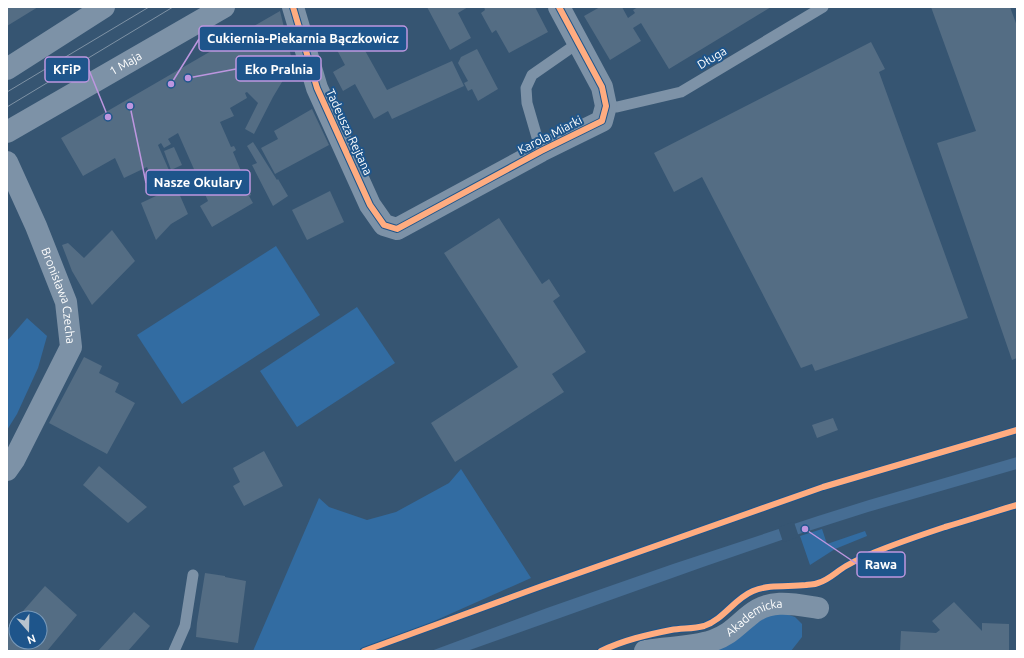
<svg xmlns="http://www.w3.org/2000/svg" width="1024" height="658" viewBox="0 0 1024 658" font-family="Ubuntu,sans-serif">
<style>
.green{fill:#326ca2}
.water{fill:#466d93}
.pier{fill:#365572}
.building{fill:#546d84}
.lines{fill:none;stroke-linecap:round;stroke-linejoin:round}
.service{stroke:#7d92a7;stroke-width:11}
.minor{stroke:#7d92a7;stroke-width:22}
.tertiary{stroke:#7d92a7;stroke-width:22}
.tram{stroke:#7e92a5;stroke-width:1}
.cycleway-casing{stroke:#1e558b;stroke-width:8}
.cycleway{stroke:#ffac80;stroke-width:6}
.labels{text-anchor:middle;stroke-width:4;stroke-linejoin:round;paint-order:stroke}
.street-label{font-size:12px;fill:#fff;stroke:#1e558b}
.leader{fill:none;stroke:#bd96df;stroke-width:1.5}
.callout-dot{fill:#bd96df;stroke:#1e558b;stroke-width:1.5}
.callout{fill:#1e558b;stroke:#bd96df;stroke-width:1.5}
.callout-label{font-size:13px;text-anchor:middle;font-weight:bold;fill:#fff}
</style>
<rect width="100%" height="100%" fill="#365572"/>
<!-- green -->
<g class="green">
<polygon points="276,246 320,315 182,404 137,335"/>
<polygon points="357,307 395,363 297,427 260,371"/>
<polygon points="27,318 47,336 38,368 17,414 7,430 7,341"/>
<polygon points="461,469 531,578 367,651 253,651 319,498 329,507 367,520 396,512 449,483"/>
<polygon points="822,529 827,544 865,531 867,536 835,549 810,565 800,536"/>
<polygon points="783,613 795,617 802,624 802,637 791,651 711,651 765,615"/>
</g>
<!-- water -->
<polygon class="water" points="1017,457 1017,469 868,512 799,534 703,567 467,651 431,651 547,608 673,564 818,516 869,500"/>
<!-- pier -->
<polygon class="pier" points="794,522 799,537 783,542 778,527"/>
<!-- building -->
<g class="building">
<polygon points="7,7 38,7 7,26"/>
<polygon points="427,7 468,7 458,13 471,38 450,50"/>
<polygon points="484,7 535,7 548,32 509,53 496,30 492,33 481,13 485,10"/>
<polygon points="600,7 622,7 628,18 635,13 633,10 638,7 771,7 669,69 641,23 633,28 641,41 610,60 584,16"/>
<polygon points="931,7 1010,7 1017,26 1017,358 1012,360 937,143 976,131"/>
<polygon points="280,11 294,68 288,72 273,97 254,134 245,129 258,103 247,92 245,93 247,98 230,108 234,116 220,122 231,147 234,146 236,150 233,152 251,195 249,196 253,203 212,227 200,206 208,201 178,133 168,139 171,144 164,148 161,143 158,145 188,214 171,224 156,240 141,203 158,195 147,167 124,178 115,158 83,176 61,138"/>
<polygon points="358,38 387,90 452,61 464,86 392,119 388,111 374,119 355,84 343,91 333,72 345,65 337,50"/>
<polygon points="871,42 885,69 879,72 968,318 815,371 812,364 801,368 702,177 674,192 654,153"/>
<polygon points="477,49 498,89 478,101 472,89 468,91 464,83 468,81 458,63 461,57"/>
<polygon points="312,109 329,145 275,174 261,148 278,139 274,131"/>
<polygon points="253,142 277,180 278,179 288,196 273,206 252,165 257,163 247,146"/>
<polygon points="174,147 182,165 171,170 164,151"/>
<polygon points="330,191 344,222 307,240 292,210"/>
<polygon points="499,218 542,284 549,279 560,296 553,301 586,352 552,374 564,392 455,462 431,423 518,367 444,253"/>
<polygon points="112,230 135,261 92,305 72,271 62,245 68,243 84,258"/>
<polygon points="84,357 102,366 99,373 119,383 115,392 135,403 107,454 49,423"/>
<polygon points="833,418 838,430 817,438 812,425"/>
<polygon points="264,451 283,486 244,506 233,486 240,482 233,468"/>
<polygon points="99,466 147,507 128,523 83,485"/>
<polygon points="205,573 225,576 225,577 246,581 238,643 196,637 197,623"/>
<polygon points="45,586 77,615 47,651 7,651 7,629 16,619 16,642 40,642 40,618 17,618"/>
<polygon points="954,602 982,631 982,623 1009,624 1009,651 900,651 901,631 936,633 940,630 932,621"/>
<polygon points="134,612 150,626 128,651 98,651"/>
</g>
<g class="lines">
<!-- service -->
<g class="service">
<polyline points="606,106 617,107 681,92 823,7"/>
<polyline points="541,151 527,103 526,88 532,75 578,43"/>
<polyline points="174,651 185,626 193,575"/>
</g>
<!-- minor -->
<g class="minor">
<polyline points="293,7 317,88 370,205 384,225 397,229 541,151 602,121 606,106 602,87 559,7"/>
<path id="s1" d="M7 162 36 226 66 302 71 347 14 460 7 470"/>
<path id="s2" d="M645 651C667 647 691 648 712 641 731 634 736 626 750 615 770 598 794 604 818 608"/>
</g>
<!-- tertiary -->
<g class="tertiary">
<polyline points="7,69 104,7"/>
<path id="s3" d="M7 132 224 7"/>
</g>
<!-- tram -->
<g class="tram">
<polyline points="7,92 149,7"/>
<polyline points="7,107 173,7"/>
</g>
<!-- cycleway casing -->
<g class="cycleway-casing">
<g id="cycleway">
<polyline points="293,7 317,88 370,205 384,225 397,229 541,151 602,121 606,106 602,87 559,7"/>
<polyline points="364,651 542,586 823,487 1017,430"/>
<path d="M601 651C624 640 646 635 671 630 682 628 693 629 704 626 724 619 734 599 753 591 770 584 788 587 806 585 810 584 814 585 818 583 829 580 837 571 846 566 855 561 864 556 873 553 897 543 921 535 945 527 969 520 993 512 1017 505"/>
</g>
</g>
<!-- cycleway -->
<use href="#cycleway" class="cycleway"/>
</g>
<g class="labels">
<!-- street labels -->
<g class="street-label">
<text transform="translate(712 58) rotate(-31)" y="4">Długa</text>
<text dy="4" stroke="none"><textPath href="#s3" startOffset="137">1 Maja</textPath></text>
<text transform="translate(349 132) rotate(65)" y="4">Tadeusza Rejtana</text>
<text transform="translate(550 135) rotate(-27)" y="4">Karola Miarki</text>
<text dy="4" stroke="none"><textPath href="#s1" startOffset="144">Bronisława Czecha</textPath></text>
<text dy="4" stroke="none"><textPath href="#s2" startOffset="117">Akademicka</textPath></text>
</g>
</g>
<!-- callouts -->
<path class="leader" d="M171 84L199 39M188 78L236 69M108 117L89 70M130 106L146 183M805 529L857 564"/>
<g class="callout-dot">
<circle cx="171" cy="84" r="4"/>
<circle cx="188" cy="78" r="4"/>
<circle cx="108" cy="117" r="4"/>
<circle cx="130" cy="106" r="4"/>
<circle cx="805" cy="529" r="4"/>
</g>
<g class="callout">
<rect x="199" y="26" width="208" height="25" rx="4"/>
<rect x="236" y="56" width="85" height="25" rx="4"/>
<rect x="45" y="57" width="44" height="25" rx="4"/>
<rect x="146" y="170" width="104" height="25" rx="4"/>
<rect x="857" y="552" width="48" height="25" rx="4"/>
</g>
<g class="callout-label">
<text x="303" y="43">Cukiernia-Piekarnia Bączkowicz</text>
<text x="279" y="74">Eko Pralnia</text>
<text x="67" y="74">KFiP</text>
<text x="198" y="187">Nasze Okulary</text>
<text x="881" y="569">Rawa</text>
</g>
<!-- border -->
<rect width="1024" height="658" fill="none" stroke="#ffffff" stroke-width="16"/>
<!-- north arrow -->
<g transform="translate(28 630) rotate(160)"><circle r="19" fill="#1e558b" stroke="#7899b9"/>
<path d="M0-3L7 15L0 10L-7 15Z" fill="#b9c4ce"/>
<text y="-6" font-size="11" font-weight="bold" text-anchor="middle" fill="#ffffff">N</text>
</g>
</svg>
